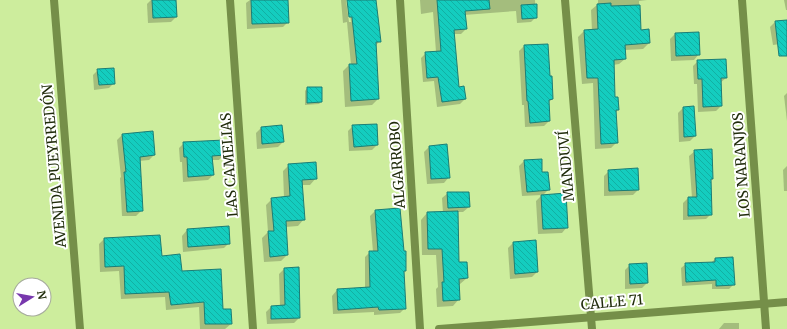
<svg xmlns="http://www.w3.org/2000/svg" width="787" height="329" viewBox="0 0 787 329" font-family="Merriweather,serif">
<style>
.shadow{fill:#0003}
.building{fill:url(#building-back-hatch);stroke:#1b7e76}
.lines{fill:none;stroke-linecap:round;stroke-linejoin:round}
.minor{stroke:#758f49;stroke-width:8}
.labels{text-anchor:middle;stroke-width:4;stroke-linejoin:round;paint-order:stroke}
.street-label{font-size:14px;fill:#202c0b;stroke:#fff}
</style>
<defs>
<pattern id="building-back-hatch" width="6" height="6" patternUnits="userSpaceOnUse"><rect width="6" height="6" fill="#14cdbf"/><path d="M-1 5l2 2M0 0l6 6M5-1l2 2" fill="none" stroke="#12b0a3"/></pattern>
</defs>
<rect width="100%" height="100%" fill="#cded9d"/>
<!-- shadow -->
<g class="shadow">
<polygon points="151,0 175,0 176,17 171,22 148,23 147,4"/>
<polygon points="250,0 287,0 288,22 283,27 247,29 246,3"/>
<polygon points="341,0 346,0 349,22 351,22 348,0 375,0 380,41 375,46 378,99 372,105 345,107 343,71 349,65 351,65 347,22 343,23"/>
<polygon points="420,0 535,0 536,17 531,22 517,23 516,11 464,15 466,29 461,34 453,34 458,88 465,99 460,104 437,107 434,81 423,82 421,58 426,53 436,52 433,12 421,14"/>
<polygon points="598,0 647,0 639,1 640,31 649,43 643,49 625,50 625,59 619,64 613,65 614,98 618,110 615,113 617,142 611,148 595,149 593,83 582,84 578,37 584,31 592,31 591,10 597,5 598,5"/>
<polygon points="784,0 787,0 787,10 786,10"/>
<polygon points="787,21 787,43 773,45 770,27 775,22"/>
<polygon points="675,34 699,54 694,60 671,61 670,39"/>
<polygon points="524,46 549,77 552,99 548,103 549,121 544,126 525,127 524,105 522,105 519,51"/>
<polygon points="698,61 726,78 720,83 721,106 716,111 698,112 697,84 694,84 693,66"/>
<polygon points="98,70 114,83 109,88 94,90 93,75"/>
<polygon points="307,88 321,88 321,102 319,104 305,105 305,91"/>
<polygon points="787,93 787,121 784,96"/>
<polygon points="694,107 695,136 690,141 679,142 678,113 683,108"/>
<polygon points="353,126 377,145 372,150 349,151 348,131"/>
<polygon points="261,128 283,142 278,147 257,149 256,133"/>
<polygon points="152,132 154,155 149,160 139,161 142,210 136,216 122,216 120,178 121,177 117,140 122,135"/>
<polygon points="184,143 224,154 219,160 212,160 213,175 208,180 183,182 182,162 180,162 179,148"/>
<polygon points="429,147 449,177 444,183 427,184 424,152"/>
<polygon points="695,151 712,178 710,181 711,214 706,219 683,220 683,203 688,198 692,198 689,156"/>
<polygon points="524,161 541,174 549,189 543,195 567,227 562,233 538,234 536,201 542,195 522,196 519,166"/>
<polygon points="289,165 316,178 310,185 301,185 304,219 298,226 285,227 287,255 281,261 264,262 262,238 268,232 266,205 272,199 284,198 283,171"/>
<polygon points="787,166 787,191 784,191 783,170"/>
<polygon points="609,171 638,190 633,195 604,196 604,176"/>
<polygon points="448,193 469,207 463,212 457,212 458,263 467,278 460,284 458,285 459,299 453,306 437,307 436,289 438,287 436,255 422,255 421,220 427,213 443,213 442,198"/>
<polygon points="399,209 405,270 403,273 405,308 400,313 374,315 374,312 333,314 332,296 337,290 365,288 365,257 370,252 373,252 370,216 375,211"/>
<polygon points="228,227 229,243 224,248 183,252 182,236 187,230"/>
<polygon points="104,239 161,257 222,310 231,324 225,329 200,329 199,307 166,310 165,297 121,299 119,271 100,272 99,244"/>
<polygon points="513,243 537,272 532,277 510,279 508,248"/>
<polygon points="715,259 734,284 729,289 712,289 712,284 682,286 681,268 686,264 711,263"/>
<polygon points="630,265 647,283 642,288 625,289 625,270"/>
<polygon points="284,269 299,318 294,323 267,324 266,312 271,307 280,306 279,274"/>
<polygon points="724,323 739,323 739,329 719,329"/>
</g>
<!-- building -->
<g class="building">
<polygon points="152,0 176,0 177,17 153,18"/>
<polygon points="251,0 288,0 289,23 252,24"/>
<polygon points="347,0 376,0 381,42 376,42 379,99 351,101 349,64 357,64 352,17 349,17"/>
<polygon points="437,0 489,0 490,9 465,11 467,29 454,30 459,87 464,86 466,99 442,102 438,77 427,78 425,52 441,51"/>
<polygon points="611,3 611,6 640,5 641,30 649,29 650,43 625,45 626,59 614,60 615,97 618,97 619,110 616,110 618,143 601,144 598,78 587,78 584,30 598,29 597,4"/>
<polygon points="537,4 537,18 522,19 521,5"/>
<polygon points="787,20 787,56 779,56 775,21"/>
<polygon points="699,32 700,55 676,56 675,33"/>
<polygon points="548,44 550,76 552,76 553,99 549,100 550,121 530,123 528,101 527,101 524,45"/>
<polygon points="726,59 727,78 721,78 722,106 703,107 702,79 698,79 697,60"/>
<polygon points="114,68 115,84 99,85 97,69"/>
<polygon points="307,87 322,87 322,102 307,103"/>
<polygon points="694,106 696,136 684,137 683,107"/>
<polygon points="377,124 378,145 354,147 352,125"/>
<polygon points="282,125 284,142 262,144 261,127"/>
<polygon points="153,131 155,155 140,157 143,211 127,212 124,172 126,172 122,134"/>
<polygon points="224,140 225,155 212,156 214,175 188,177 187,157 184,157 183,142"/>
<polygon points="447,144 450,178 431,179 429,146"/>
<polygon points="712,149 713,179 711,179 712,215 688,216 688,197 697,197 694,150"/>
<polygon points="542,159 542,172 548,172 550,190 527,192 524,160"/>
<polygon points="316,162 317,179 302,180 305,220 286,221 288,255 270,257 268,231 274,231 271,198 290,196 288,164"/>
<polygon points="638,168 639,190 609,191 608,170"/>
<polygon points="447,192 469,192 470,207 448,208"/>
<polygon points="566,193 568,228 543,229 541,195"/>
<polygon points="400,208 404,251 406,251 406,271 404,271 406,309 379,310 378,307 338,310 337,289 370,287 369,251 378,251 375,210"/>
<polygon points="458,211 459,262 467,262 468,278 459,279 460,300 443,301 442,282 444,282 442,249 428,249 427,212"/>
<polygon points="229,226 230,244 188,247 187,229"/>
<polygon points="160,235 162,256 180,254 182,271 221,269 223,309 231,309 232,324 205,324 204,302 171,305 169,292 125,294 124,266 105,267 104,238"/>
<polygon points="536,240 538,272 515,274 513,242"/>
<polygon points="733,257 735,285 716,286 716,280 686,282 685,263 715,262 715,258"/>
<polygon points="647,263 648,283 630,284 629,264"/>
<polygon points="299,267 300,318 271,319 271,306 285,305 284,268"/>
</g>
<g class="lines">
<!-- minor -->
<g class="minor">
<polyline points="54,0 80,329"/>
<polyline points="230,0 253,329"/>
<polyline points="400,0 420,329"/>
<polyline points="565,0 592,329"/>
<polyline points="742,0 766,329"/>
<polyline points="439,329 787,302"/>
</g>
</g>
<g class="labels">
<!-- street labels -->
<g class="street-label">
<text transform="translate(229 165) rotate(-94)" y="5">LAS CAMELIAS</text>
<text transform="translate(397 165) rotate(-94)" y="5">ALGARROBO</text>
<text transform="translate(741 165) rotate(-94)" y="5">LOS NARANJOS</text>
<text transform="translate(54 166) rotate(-95)" y="5">AVENIDA PUEYRREDÓN</text>
<text transform="translate(566 166) rotate(-95)" y="5">MANDUVÍ</text>
<text transform="translate(612 302) rotate(-5)" y="5">CALLE 71</text>
</g>
</g>
<!-- north arrow -->
<g transform="translate(32 297) rotate(79)"><circle r="19" fill="#ffffff" stroke="#a6ab9d"/>
<path d="M0-3L7 15L0 10L-7 15Z" fill="#7838ad"/>
<text y="-6" font-size="11" font-weight="bold" text-anchor="middle" fill="#202c0b">N</text>
</g>
</svg>
